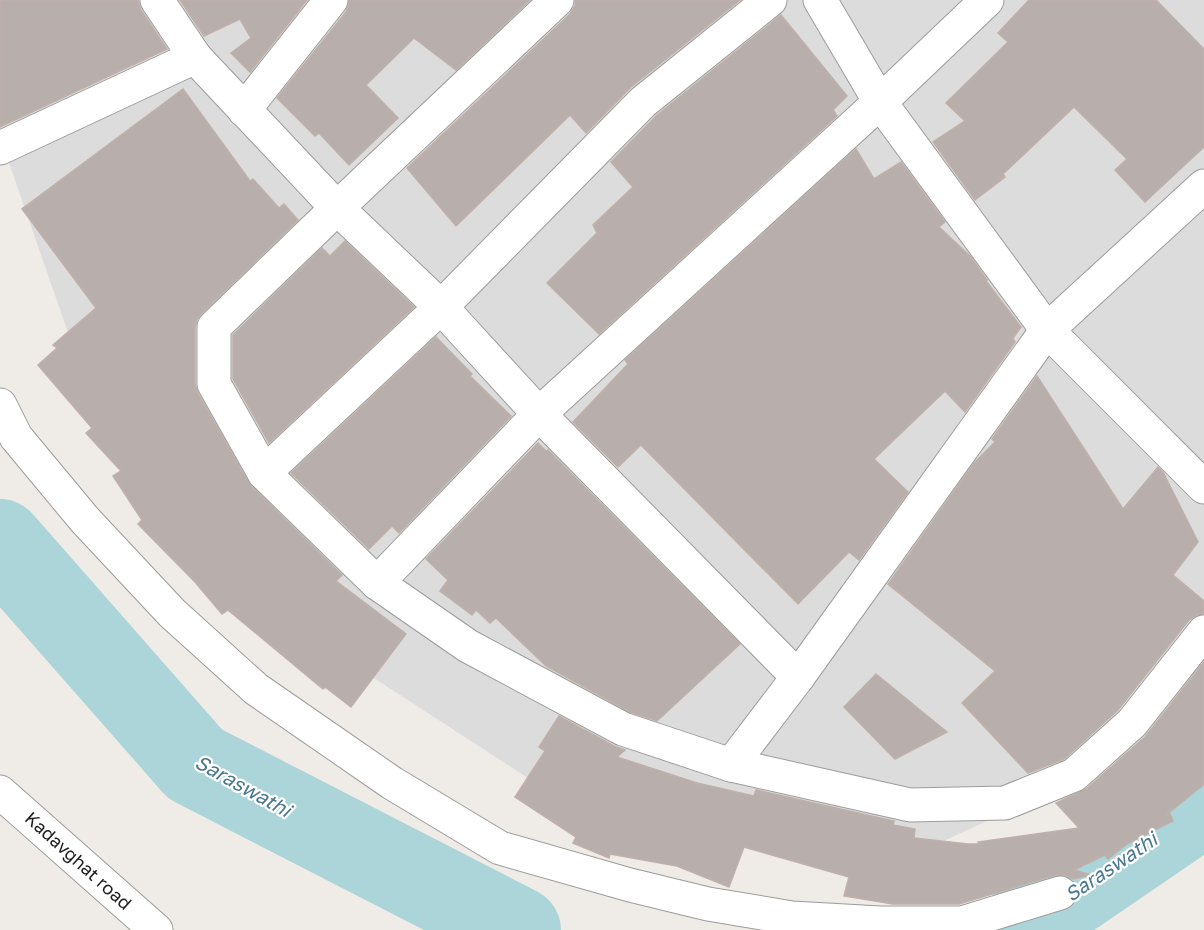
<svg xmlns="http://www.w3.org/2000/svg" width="1204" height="930" viewBox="0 0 1204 930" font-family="'Golos Text',sans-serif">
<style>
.residential{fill:#dddcdc}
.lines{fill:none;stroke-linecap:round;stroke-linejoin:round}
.river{stroke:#abd5d8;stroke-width:86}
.building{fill:#b8afac;stroke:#bfb0aa;stroke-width:1.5}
.street-casing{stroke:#9c9c9c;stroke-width:35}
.street{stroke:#fff;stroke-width:33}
.labels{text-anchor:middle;stroke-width:4.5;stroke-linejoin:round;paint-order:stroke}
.street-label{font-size:18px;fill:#1f1f1f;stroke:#fff}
.water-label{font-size:20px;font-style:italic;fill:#4a7890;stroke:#fff}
</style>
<rect width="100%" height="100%" fill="#efebe6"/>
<!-- residential -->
<polygon class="residential" points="0,0 1204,0 1204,721 911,856 591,819 340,656 88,390 0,137"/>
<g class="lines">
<!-- river -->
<g class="river">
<polyline points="0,542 195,764 518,930"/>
<polyline points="1018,930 1204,803"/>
</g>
</g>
<!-- building -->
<g class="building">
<polygon points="0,0 138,0 141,10 167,49 0,127"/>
<polygon points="180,0 307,0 250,72 231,53 251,38 240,19 204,36"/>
<polygon points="349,0 530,0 456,70 414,38 366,85 398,118 349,165 319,133 315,136 277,98 346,12 349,3"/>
<polygon points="575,0 740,0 631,87 586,133 570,115 456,226 407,168 570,14 575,6"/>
<polygon points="1029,0 1156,0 1204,49 1204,147 1145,202 1115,170 1127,159 1074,107 1003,174 1005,177 975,200 933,142 965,121 946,103 1008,42 998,33"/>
<polygon points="781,15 847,96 833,110 837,116 599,334 547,283 597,233 593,225 633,187 611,162 656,116"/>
<polygon points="183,89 250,181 253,179 279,208 284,204 298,220 201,314 197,319 195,327 195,384 198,393 250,485 342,575 336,581 406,634 351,707 325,687 323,689 228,610 222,614 195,582 138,524 142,520 113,476 121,471 86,433 92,428 38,365 57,348 53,345 96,308 22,209"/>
<polygon points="856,149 874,179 901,162 945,222 939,227 970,256 987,280 986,281 1021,327 1013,338 1015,342 965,412 945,391 874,459 908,492 859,560 849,552 798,604 641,445 618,467 573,422 628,364 625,360"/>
<polygon points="345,241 414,307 269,443 233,379 233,335 322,248 330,256"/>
<polygon points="436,337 472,374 470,376 511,416 399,533 392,526 369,549 291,473"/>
<polygon points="1037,376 1123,509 1158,467 1163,472 1198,542 1173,575 1204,601 1204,614 1197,615 1189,620 1118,710 1064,759 1028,773 962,703 995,671 888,584 974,463 995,442 992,439"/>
<polygon points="538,443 546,451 548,450 740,644 657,721 630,712 546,666 496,618 490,623 476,610 472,615 440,591 448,580 426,559"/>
<polygon points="1204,662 1204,784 1197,790 1166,815 1170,814 1173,821 1127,844 1108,859 1105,855 1074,870 1091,875 1073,879 1065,875 1055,875 959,904 893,904 844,896 849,877 744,847 729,887 677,866 610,854 609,858 573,843 576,837 515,797 545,751 539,747 559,716 614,746 625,750 617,757 697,783 754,796 756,790 894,821 893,825 915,829 914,838 968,844 980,844 978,842 1079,828 1056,803 1086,789 1145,737"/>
<polygon points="876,674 947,732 895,759 844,707"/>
</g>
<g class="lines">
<!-- street casing -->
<g class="street-casing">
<g id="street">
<polyline points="157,0 195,57 337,208 441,307 539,414 798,677"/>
<polyline points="557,0 337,208 214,327 214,384 264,473 377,583 468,646 623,729 731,765 910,805 1005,803 1074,775 1132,723 1204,632"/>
<polyline points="820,0 880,102 1047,330 1204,487"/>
<polyline points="244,110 331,0"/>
<polyline points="0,148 195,57"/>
<polyline points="0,405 16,437 85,520 172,613 256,689 392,783 500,848 630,885 708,904 792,918 880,923 962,923 1060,893"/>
<polyline points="264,473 441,307 643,102 770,0"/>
<polyline points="377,583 539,414 880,102 987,0"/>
<polyline points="731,765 798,677 1047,330 1204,186"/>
<polyline points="0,792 156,930"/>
</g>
</g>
<!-- street -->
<use href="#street" class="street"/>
</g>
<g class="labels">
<!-- street labels -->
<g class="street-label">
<text transform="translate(78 861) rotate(42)" y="6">Kadavghat road</text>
</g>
<!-- water labels -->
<g class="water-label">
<text transform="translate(243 786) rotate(29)" y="7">Saraswathi</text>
<text transform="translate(1111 867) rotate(-34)" y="7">Saraswathi</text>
</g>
</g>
</svg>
